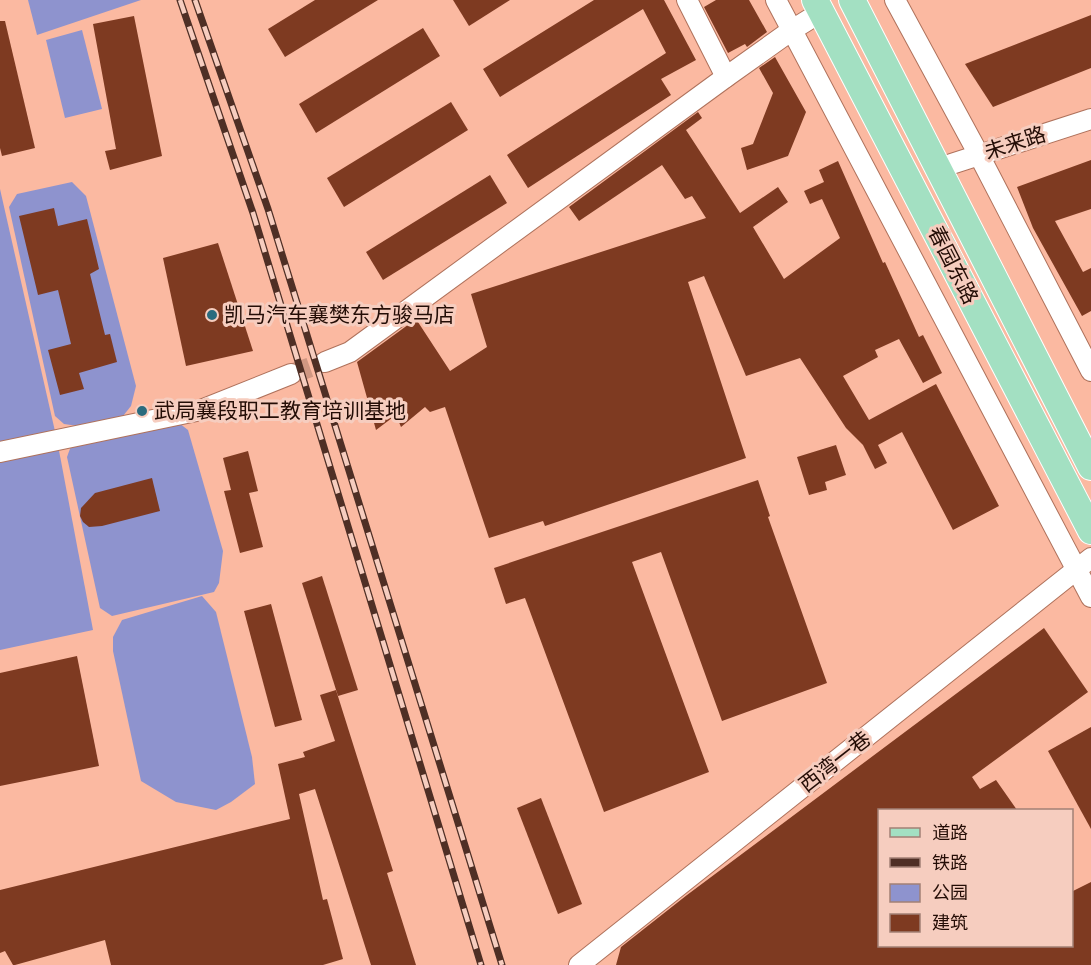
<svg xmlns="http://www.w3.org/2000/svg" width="1091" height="965" viewBox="0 0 1091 965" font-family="'IBM Plex Sans','Noto Sans SC',sans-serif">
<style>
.green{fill:#8e93ce}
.building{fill:#7e3a21}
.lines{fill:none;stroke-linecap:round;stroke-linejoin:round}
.minor-tunnel{stroke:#d09782;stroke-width:20;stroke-dasharray:20 10;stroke-linecap:butt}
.minor-casing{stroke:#af725c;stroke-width:22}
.major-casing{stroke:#fff;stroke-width:28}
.minor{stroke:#fff;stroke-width:20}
.major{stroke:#a3e0c2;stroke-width:26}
.rail-casing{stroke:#4f2f25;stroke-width:7}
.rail{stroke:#f6cdbf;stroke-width:4.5;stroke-dasharray:14;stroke-linecap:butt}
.poi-dot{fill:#2a6b7e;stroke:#f6cdbf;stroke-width:2}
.labels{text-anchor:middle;stroke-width:6;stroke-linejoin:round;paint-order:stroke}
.street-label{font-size:21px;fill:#240d06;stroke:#f6cdbf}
.poi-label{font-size:21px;fill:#240d06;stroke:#f6cdbf;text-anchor:start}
</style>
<rect width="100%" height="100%" fill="#fbb9a1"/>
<!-- green -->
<g class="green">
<polygon points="28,0 141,0 37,35"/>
<polygon points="82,30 102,109 65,118 46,40"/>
<polygon points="72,182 86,196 136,386 131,406 123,416 85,427 64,424 55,416 9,207 17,194"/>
<polygon points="0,189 57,440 93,630 0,650"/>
<polygon points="179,423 188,430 223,551 219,583 214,592 112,616 100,608 67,457 71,446"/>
<polygon points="202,596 216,612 252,757 255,784 231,802 216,810 176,802 141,781 113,651 113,637 122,620"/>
</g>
<!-- building -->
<g class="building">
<polygon points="315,0 378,0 285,57 268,29"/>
<polygon points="453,0 510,0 469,26"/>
<polygon points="594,0 664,0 696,60 661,79 671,95 528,188 507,155 666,53 643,9 500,97 483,69"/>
<polygon points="716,0 749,0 767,32 747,47 745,44 728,53 704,7"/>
<polygon points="1091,15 1091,68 993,107 965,64"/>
<polygon points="134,16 162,156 110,170 105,151 116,149 93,24"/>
<polygon points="0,21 5,21 35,148 2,156 0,148"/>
<polygon points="423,28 440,56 316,133 299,104"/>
<polygon points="775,57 806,112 788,156 747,170 741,148 753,144 773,93 759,68"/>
<polygon points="451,102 468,130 344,207 327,178"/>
<polygon points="698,112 702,118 686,130 740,213 778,187 788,202 753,227 784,279 840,238 822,199 810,204 804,191 824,182 819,170 838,161 883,263 885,262 919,337 923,335 942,373 923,383 899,339 875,350 878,357 843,376 869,420 936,384 999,506 953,530 902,432 878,445 887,463 875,469 863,445 846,428 800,358 746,376 704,276 688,282 746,458 545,526 543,521 489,538 445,407 430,412 425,407 401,427 396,415 376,430 357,362 416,319 450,371 487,347 471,294 706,218 692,196 685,199 662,165 579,221 569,207"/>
<polygon points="1091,160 1091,209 1055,221 1083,272 1091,268 1091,311 1082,316 1033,228 1017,187"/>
<polygon points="490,175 507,203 383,280 366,252"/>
<polygon points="54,208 58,226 87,219 99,269 90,274 105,335 110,334 117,362 79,373 84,389 60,395 48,350 71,344 58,290 38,295 19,216"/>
<polygon points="218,243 253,351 186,366 163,258"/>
<polygon points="836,445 846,475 825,482 827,490 809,495 797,457"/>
<polygon points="248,451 258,491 249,493 263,547 240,553 224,491 231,490 223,458"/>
<polygon points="152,478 160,511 102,526 89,527 83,522 80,516 81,508 95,493"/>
<polygon points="758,480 770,516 768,517 827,683 722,721 661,552 632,562 709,772 604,812 525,598 506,604 494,568"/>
<polygon points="322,576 358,690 338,696 302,583"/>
<polygon points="271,604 302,720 275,727 244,611"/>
<polygon points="1044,628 1088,692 972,777 980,789 996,780 1017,810 879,810 879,945 1071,945 1071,892 1091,882 1091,965 616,965 621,947 687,895"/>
<polygon points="77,656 99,766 0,786 0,673"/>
<polygon points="336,690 393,871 387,873 416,965 371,965 315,789 299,794 323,900 327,899 343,959 323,965 111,965 105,940 15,965 13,965 5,951 0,953 0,890 290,819 278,764 305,757 303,752 335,741 320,695"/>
<polygon points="1091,727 1091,829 1048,751"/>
<polygon points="541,798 582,904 558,914 517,808"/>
</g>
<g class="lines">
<!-- minor-tunnel -->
<polyline class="minor-tunnel" points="291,374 325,362"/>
<!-- minor casing -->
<g class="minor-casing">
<g id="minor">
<polyline points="687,0 726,77"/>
<polyline points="776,0 1091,597"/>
<polyline points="895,0 979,155 1091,371"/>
<polyline points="939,168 1091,119"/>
<polyline points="325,362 350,352 726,77 792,30 821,12"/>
<polyline points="0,452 201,410 291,374"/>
<polyline points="579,965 1091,558"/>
</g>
</g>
<!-- major casing -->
<g class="major-casing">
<g id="major">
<polyline points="815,0 1091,531"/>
<polyline points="852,0 1091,467"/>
</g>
</g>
<!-- minor -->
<use href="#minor" class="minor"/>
<!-- major -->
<use href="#major" class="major"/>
<!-- rail casing -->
<g class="rail-casing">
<g id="rail">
<polyline points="180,0 253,213 481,965"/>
<polyline points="195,0 268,209 502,965"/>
</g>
</g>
<!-- rail -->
<use href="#rail" class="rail"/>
</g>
<!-- markers -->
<g class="poi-dot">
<circle cx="212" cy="315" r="6"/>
<circle cx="142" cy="411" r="6"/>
</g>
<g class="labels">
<!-- street labels -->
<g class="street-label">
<text transform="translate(1015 143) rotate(-18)" y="7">未来路</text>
<text transform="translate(953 265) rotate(63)" y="7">春园东路</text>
<text transform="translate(835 762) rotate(-38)" y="7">西湾一巷</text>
</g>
<!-- poi labels -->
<g class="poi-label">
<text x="224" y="322">凯马汽车襄樊东方骏马店</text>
<text x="154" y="418">武局襄段职工教育培训基地</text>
</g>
</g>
<!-- legend -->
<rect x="878" y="809" width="195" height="138" fill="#f6cdbf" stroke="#a28075" stroke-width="1.5"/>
<rect x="890" y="828" width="30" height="9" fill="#a3e0c2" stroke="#a28075" stroke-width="1.5"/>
<text x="932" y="839" font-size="18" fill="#240d06">道路</text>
<rect x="890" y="858" width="30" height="9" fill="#4f2f25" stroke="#a28075" stroke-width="1.5"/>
<text x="932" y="869" font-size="18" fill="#240d06">铁路</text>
<rect x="890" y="884" width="30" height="18" fill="#8e93ce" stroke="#a28075" stroke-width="1.5"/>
<text x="932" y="899" font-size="18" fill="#240d06">公园</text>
<rect x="890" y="914" width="30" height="18" fill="#7e3a21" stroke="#a28075" stroke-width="1.5"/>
<text x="932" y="929" font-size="18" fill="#240d06">建筑</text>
</svg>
